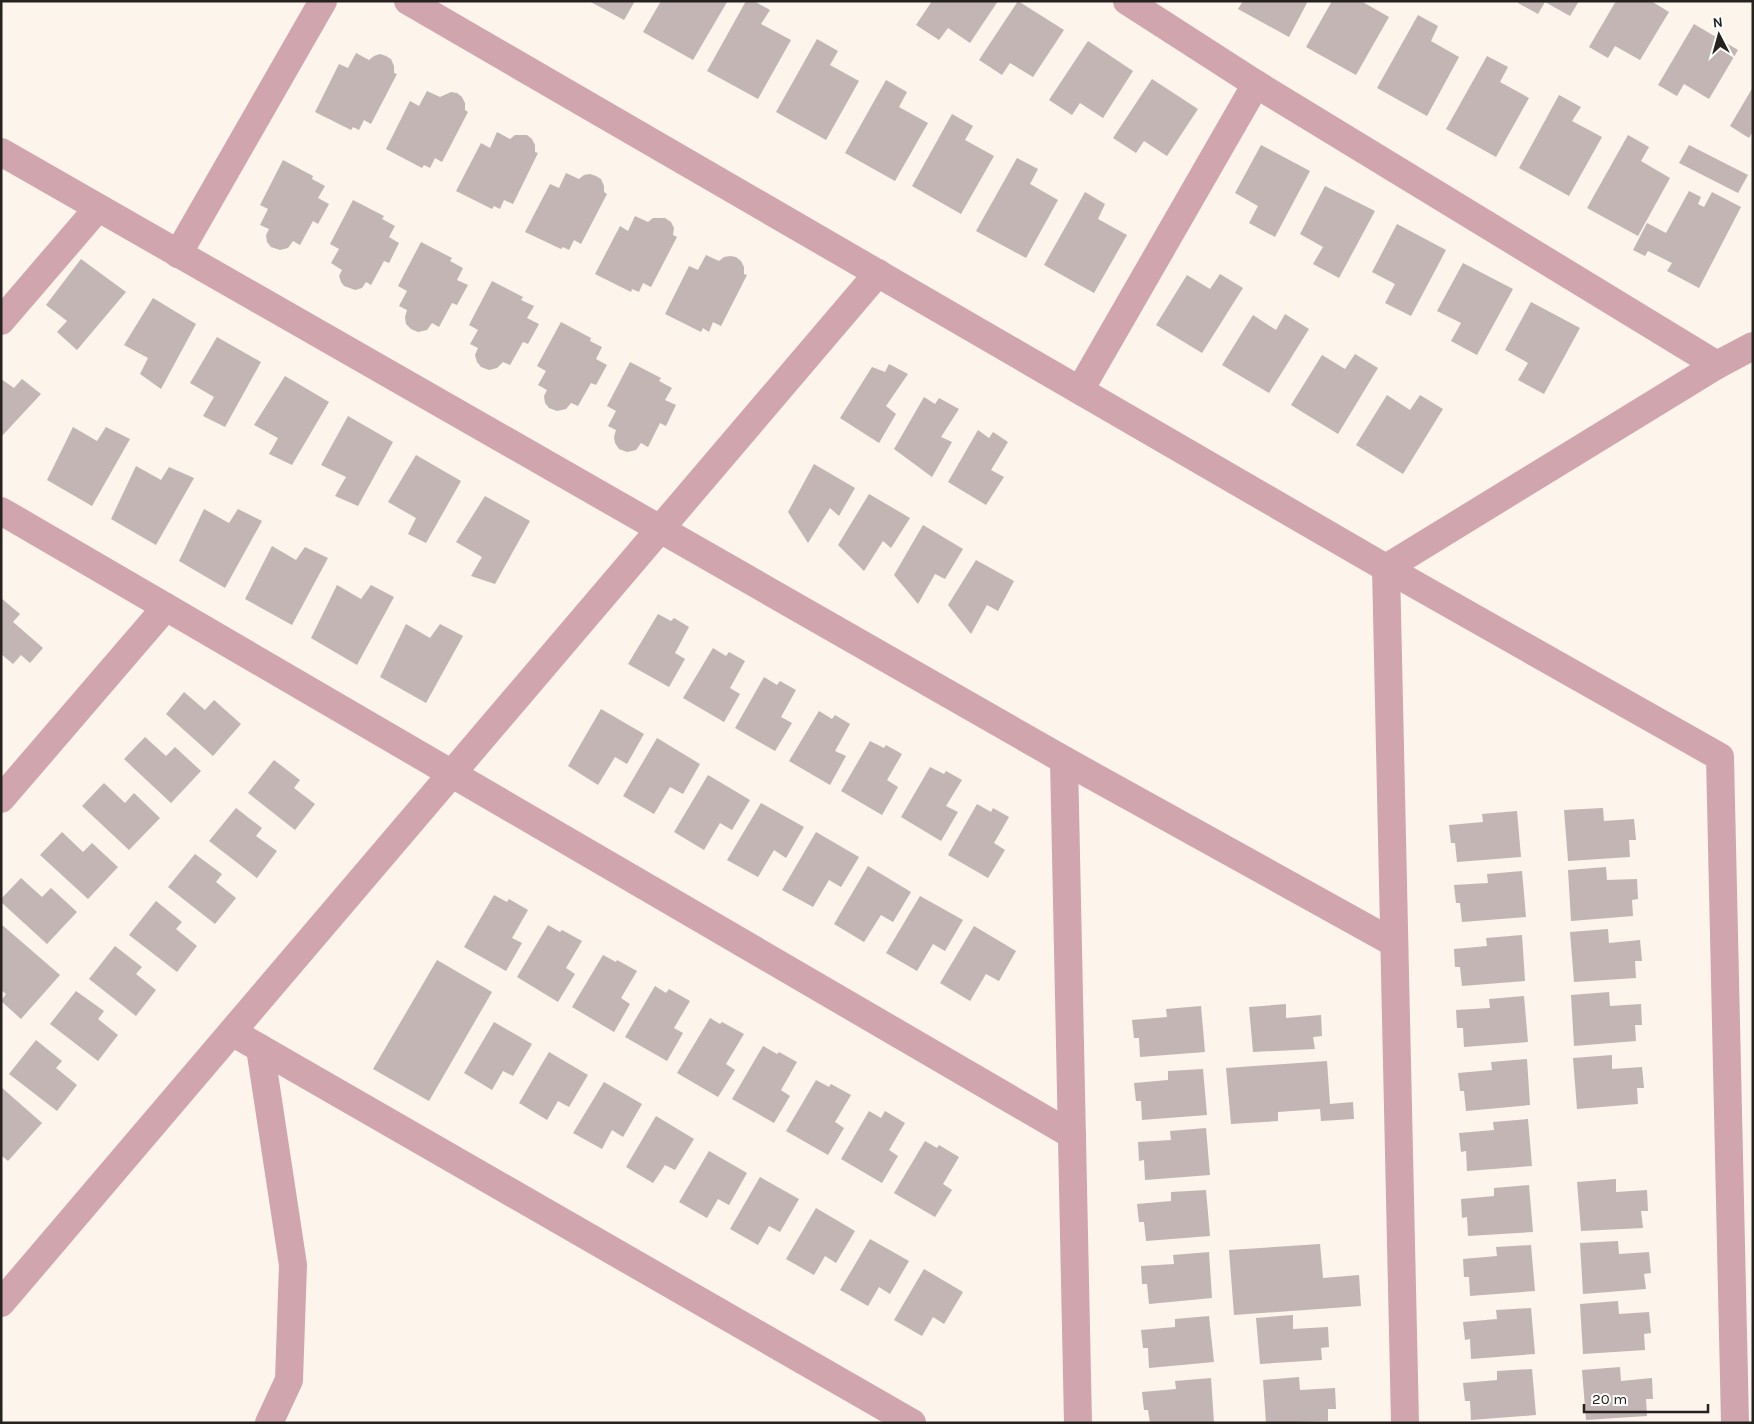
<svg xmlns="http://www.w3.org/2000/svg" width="1754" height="1424" viewBox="0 0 1754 1424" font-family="Karla,sans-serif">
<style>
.building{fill:#c2b5b3}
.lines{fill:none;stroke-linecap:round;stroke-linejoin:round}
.minor{stroke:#d0a5ad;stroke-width:28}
</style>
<rect width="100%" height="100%" fill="#fdf4eb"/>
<!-- building -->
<g class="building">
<polygon points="589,1 635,1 624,20"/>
<polygon points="661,1 727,2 693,60 643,32"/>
<polygon points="746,1 754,1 770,10 761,24 791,40 758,99 707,71"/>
<polygon points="932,1 998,1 970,43 948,28 939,40 916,25"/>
<polygon points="1018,1 1064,30 1033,77 1010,63 1002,75 979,60"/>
<polygon points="1243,1 1308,1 1289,37 1238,9"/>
<polygon points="1332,1 1361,1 1389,17 1356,75 1306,47"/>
<polygon points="1519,1 1579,1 1570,16 1545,2 1538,14 1518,3"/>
<polygon points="1616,1 1651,1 1669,12 1640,60 1615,46 1608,58 1589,47"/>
<polygon points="1418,15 1438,26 1431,41 1459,57 1427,116 1377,88"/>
<polygon points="1694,24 1738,50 1709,99 1684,84 1677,96 1658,85"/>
<polygon points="817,39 838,51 830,65 859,81 826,140 776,112"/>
<polygon points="1088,41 1133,71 1103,118 1080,103 1072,115 1049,100"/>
<polygon points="356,53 369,60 374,56 380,54 386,56 391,59 394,66 394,73 397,74 371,124 364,120 359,130 353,127 351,130 315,112 339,64 348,68"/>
<polygon points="1487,56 1508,67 1500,82 1529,98 1496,157 1446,129"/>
<polygon points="1152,79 1198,109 1167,156 1144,141 1136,153 1113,138"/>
<polygon points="886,80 907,92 899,107 928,123 895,181 845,153"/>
<polygon points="1753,87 1753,131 1749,138 1730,126"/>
<polygon points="427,91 440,97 451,92 457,93 462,97 465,103 465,110 468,112 442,162 435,158 430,168 424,165 422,168 386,149 410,101 419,106"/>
<polygon points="1559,95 1581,107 1572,121 1602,137 1569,196 1519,168"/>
<polygon points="952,114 973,126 965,140 994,156 961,214 912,186"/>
<polygon points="497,132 510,139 515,135 527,135 532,139 535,145 535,152 538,153 513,204 504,200 500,209 494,206 492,209 456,191 481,143 490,148"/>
<polygon points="1628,135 1649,147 1641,161 1670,178 1638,236 1587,208"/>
<polygon points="1261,145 1310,171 1275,237 1249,223 1258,206 1235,193"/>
<polygon points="1689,145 1748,175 1738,193 1679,163"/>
<polygon points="1017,158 1038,169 1030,184 1058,200 1026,258 976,231"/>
<polygon points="283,160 313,176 312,179 325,186 318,198 329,204 318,224 313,221 300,245 293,241 288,248 280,250 271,247 267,242 266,235 269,229 260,225 268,209 260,205"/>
<polygon points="566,173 579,179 584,175 590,174 596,176 601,179 604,186 604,192 607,194 581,244 574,240 569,250 563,247 561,249 525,232 550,184 559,188"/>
<polygon points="1325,186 1375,211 1339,278 1313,264 1323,247 1300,234"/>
<polygon points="1689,191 1701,197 1698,204 1704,207 1712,192 1741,207 1699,288 1667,271 1672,263 1648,251 1645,256 1633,250 1647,223 1666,233"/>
<polygon points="1085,192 1105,204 1098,219 1127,235 1094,293 1044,265"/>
<polygon points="353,200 384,216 382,219 395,226 389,237 399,243 389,263 384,261 371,285 366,282 362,288 355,290 344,286 341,282 339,276 342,270 331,263 339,249 330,244"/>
<polygon points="635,216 648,222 653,218 665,218 671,222 674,228 673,235 677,237 651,287 643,283 639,292 632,289 631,292 595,274 620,226 628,231"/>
<polygon points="1397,224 1446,250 1411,316 1385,303 1395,284 1372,272"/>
<polygon points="421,242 452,258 450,261 463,268 457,280 468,285 457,305 452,303 439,327 432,323 427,330 418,332 411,329 406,324 405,317 407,310 399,306 407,291 398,286"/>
<polygon points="706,255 719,261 724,257 730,256 736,257 741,261 744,267 744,274 747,275 721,326 713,322 709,332 703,328 701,332 665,314 689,266 698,270"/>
<polygon points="81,259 126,292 77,350 57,332 67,321 46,305"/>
<polygon points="1463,263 1513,289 1477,355 1451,341 1461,323 1437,311"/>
<polygon points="1220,274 1243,288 1202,353 1156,325 1187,275 1210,289"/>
<polygon points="492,281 523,297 521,300 534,306 527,318 539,324 528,344 523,342 510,365 503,362 497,368 489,370 481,367 477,362 475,355 478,348 470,344 478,330 469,325"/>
<polygon points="153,298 196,324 161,389 140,374 148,358 124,345"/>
<polygon points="1531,302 1580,328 1544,394 1518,380 1528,363 1505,350"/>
<polygon points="1285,314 1309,329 1269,393 1222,365 1253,315 1276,330"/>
<polygon points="561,322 591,338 590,341 602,347 596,359 607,365 596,385 591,383 578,406 571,403 566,409 557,411 549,408 545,403 544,396 547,390 538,385 546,371 537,366"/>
<polygon points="217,337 261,362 225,427 203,416 214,397 190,383"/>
<polygon points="1355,354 1378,368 1338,434 1291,405 1322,355 1345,369"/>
<polygon points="630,362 661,378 659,381 672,388 665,400 676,405 666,426 660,423 648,447 641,443 636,450 627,452 619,449 615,443 614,437 616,430 608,426 616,411 607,406"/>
<polygon points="889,364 908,374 886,406 896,414 879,443 840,418 872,367 885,372"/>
<polygon points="285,376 329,402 292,465 269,454 278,438 254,425"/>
<polygon points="1,379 14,388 22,379 41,394 1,437"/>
<polygon points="1387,395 1410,410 1420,395 1443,409 1403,474 1356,445"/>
<polygon points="924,397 935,404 939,398 959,409 941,437 952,442 932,477 894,449"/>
<polygon points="348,416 393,442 358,506 335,496 346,477 321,465"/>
<polygon points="73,427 97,441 106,427 130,439 92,506 47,480"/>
<polygon points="978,430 989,438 993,432 1008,442 991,470 1004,477 986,505 948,482"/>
<polygon points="416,455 461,481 426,543 408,534 416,518 388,502"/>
<polygon points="814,464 855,488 839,516 830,508 808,543 788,512"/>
<polygon points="136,466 161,480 169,467 194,478 156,545 111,519"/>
<polygon points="869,494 910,518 891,548 883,541 864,571 838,545"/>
<polygon points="485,496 530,521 495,584 471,576 482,557 456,542"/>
<polygon points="204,509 229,523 238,509 262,521 225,588 179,561"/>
<polygon points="923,525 963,549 945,579 935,574 918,604 894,575"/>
<polygon points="272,546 296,560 305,547 328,558 292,625 245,599"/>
<polygon points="976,560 1014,581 998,611 987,605 971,634 948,605"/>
<polygon points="337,585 361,599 371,585 394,597 357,665 311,638"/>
<polygon points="1,598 20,614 13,622 43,648 30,663 21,655 13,664 1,654"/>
<polygon points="658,614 671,621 674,618 689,627 675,653 685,659 669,687 628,664"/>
<polygon points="406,624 430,638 440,624 463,636 426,703 380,677"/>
<polygon points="713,648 726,656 729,652 745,661 730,688 740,694 724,722 683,698"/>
<polygon points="764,677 777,685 780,681 796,690 781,717 792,723 775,751 735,728"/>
<polygon points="184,692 205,710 214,700 241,724 213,756 166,714"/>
<polygon points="601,709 644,734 627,764 615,757 598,785 568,766"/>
<polygon points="819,711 832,719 835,715 850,724 835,751 846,756 830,785 789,761"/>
<polygon points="145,737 166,756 175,747 201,771 171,803 124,759"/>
<polygon points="657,738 700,764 683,794 670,787 654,814 623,796"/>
<polygon points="870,741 884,748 886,745 902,754 887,780 898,787 882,815 841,791"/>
<polygon points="274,760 300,780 294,788 315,804 295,830 248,793"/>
<polygon points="930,767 944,774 946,771 962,780 946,806 958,812 941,841 901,817"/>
<polygon points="708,775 750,800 732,830 720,823 704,850 674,832"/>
<polygon points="104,783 125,803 134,793 160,818 129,850 82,806"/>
<polygon points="761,803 804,827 786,858 774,850 758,877 727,860"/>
<polygon points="977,804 991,812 993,808 1009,817 994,843 1005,850 988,878 948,855"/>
<polygon points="236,808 262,828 256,836 277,851 257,878 209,841"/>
<polygon points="1603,808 1604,821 1634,819 1636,840 1629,840 1630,857 1568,861 1564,810"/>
<polygon points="1517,811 1521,857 1457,862 1455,843 1451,843 1449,825 1483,822 1482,814"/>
<polygon points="62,832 83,852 92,843 118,867 88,899 40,855"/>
<polygon points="816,832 859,857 841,887 829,880 813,907 782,890"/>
<polygon points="195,854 222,874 216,882 236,898 215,924 168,887"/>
<polygon points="868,866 911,892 893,922 881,915 864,942 834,924"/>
<polygon points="1606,867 1607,880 1637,879 1638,899 1632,900 1633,916 1571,921 1568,870"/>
<polygon points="1522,871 1526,917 1462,922 1460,903 1456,903 1454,885 1488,883 1487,874"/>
<polygon points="21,878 42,897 51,888 77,912 47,944 1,902 1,899"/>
<polygon points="494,895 507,902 509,899 528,910 512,938 522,943 506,971 464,947"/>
<polygon points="920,896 963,920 945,951 933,944 917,971 886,953"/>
<polygon points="156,901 182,922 176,929 197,946 177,972 129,935"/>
<polygon points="1,924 60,975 21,1019 1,1001 6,994 1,990"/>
<polygon points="548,925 560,932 562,930 582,941 566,968 575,974 558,1002 517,977"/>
<polygon points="974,926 1016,951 999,981 986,974 970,1001 940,983"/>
<polygon points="1608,929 1609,943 1640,940 1642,961 1635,961 1636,978 1574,982 1570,932"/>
<polygon points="1522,935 1525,981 1462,986 1460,967 1455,967 1454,949 1487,946 1486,938"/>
<polygon points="115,946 142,967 136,974 156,990 136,1016 89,979"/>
<polygon points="603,955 616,962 617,960 637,971 621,998 630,1004 614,1032 572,1007"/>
<polygon points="437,960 492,992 429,1101 373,1069"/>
<polygon points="655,986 666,993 669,989 690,1001 674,1028 683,1033 667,1061 625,1037"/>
<polygon points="76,991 104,1011 98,1019 118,1035 98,1061 50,1024"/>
<polygon points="1609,992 1610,1006 1641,1004 1642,1025 1635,1025 1636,1041 1574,1046 1571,995"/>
<polygon points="1524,996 1528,1042 1464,1047 1463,1028 1457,1028 1456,1010 1490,1008 1489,999"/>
<polygon points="1286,1004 1286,1018 1321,1015 1322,1036 1313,1037 1315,1049 1253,1052 1249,1007"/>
<polygon points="1201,1006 1205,1052 1140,1057 1139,1038 1134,1038 1132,1020 1167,1017 1166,1009"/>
<polygon points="710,1018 720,1024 722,1022 744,1034 726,1064 735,1070 718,1097 677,1073"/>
<polygon points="494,1022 532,1044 513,1076 503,1071 492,1090 464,1073"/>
<polygon points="36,1040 62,1061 56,1068 77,1085 57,1111 9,1074"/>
<polygon points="763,1046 777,1054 779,1052 797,1062 781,1090 790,1096 774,1123 732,1099"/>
<polygon points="549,1052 588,1075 569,1107 558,1101 547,1120 519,1103"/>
<polygon points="1612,1055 1612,1069 1642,1067 1644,1088 1637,1088 1638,1104 1577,1109 1573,1058"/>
<polygon points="1527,1059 1530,1105 1466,1111 1464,1091 1460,1091 1458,1073 1492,1070 1491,1062"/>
<polygon points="1327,1061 1330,1104 1353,1102 1354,1119 1321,1121 1320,1109 1278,1112 1278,1121 1231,1124 1226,1068"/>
<polygon points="1203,1069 1207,1115 1142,1120 1141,1101 1136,1101 1134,1083 1168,1080 1168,1071"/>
<polygon points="816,1080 829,1087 831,1084 851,1095 835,1122 844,1128 828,1155 786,1131"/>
<polygon points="604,1082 642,1104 623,1137 612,1130 602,1149 573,1133"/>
<polygon points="1,1087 42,1123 8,1161 1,1155"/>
<polygon points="869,1111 881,1118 885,1111 905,1123 889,1150 898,1156 882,1183 841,1159"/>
<polygon points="656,1116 694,1139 675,1170 665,1165 653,1183 626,1167"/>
<polygon points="1528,1119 1532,1166 1467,1171 1466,1151 1461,1152 1459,1133 1494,1130 1493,1122"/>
<polygon points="1206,1128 1210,1175 1145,1180 1144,1160 1139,1161 1138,1142 1171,1140 1170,1131"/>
<polygon points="925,1141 937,1148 939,1145 959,1157 943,1184 952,1190 935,1217 894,1193"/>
<polygon points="709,1151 747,1173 729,1205 718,1199 707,1218 679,1202"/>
<polygon points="760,1177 799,1199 780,1232 769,1226 758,1245 730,1229"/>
<polygon points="1616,1179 1616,1192 1647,1190 1648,1211 1641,1211 1643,1228 1581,1231 1577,1182"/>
<polygon points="1529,1185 1533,1232 1468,1236 1467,1217 1462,1218 1461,1199 1494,1196 1494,1188"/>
<polygon points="1206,1190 1210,1236 1146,1241 1144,1222 1139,1222 1137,1204 1171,1201 1171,1192"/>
<polygon points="816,1208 855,1231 836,1263 825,1256 814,1275 786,1259"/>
<polygon points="870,1239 909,1261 890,1294 879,1287 868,1306 840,1290"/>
<polygon points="1618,1241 1619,1254 1649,1252 1651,1273 1644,1274 1646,1289 1583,1294 1580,1243"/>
<polygon points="1320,1244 1323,1278 1359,1275 1361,1306 1234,1315 1229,1250"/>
<polygon points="1531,1245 1535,1291 1470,1296 1469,1277 1464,1277 1463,1259 1497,1256 1496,1247"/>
<polygon points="1209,1252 1212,1298 1149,1304 1147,1284 1142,1284 1141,1266 1174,1264 1173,1255"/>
<polygon points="924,1269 963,1292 944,1324 933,1317 922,1336 894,1320"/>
<polygon points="1618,1301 1619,1314 1649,1312 1651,1333 1644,1334 1645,1350 1583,1354 1580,1304"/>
<polygon points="1531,1308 1535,1354 1471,1359 1470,1339 1465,1340 1463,1322 1497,1319 1496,1310"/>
<polygon points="1293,1315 1293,1329 1328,1327 1329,1347 1321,1348 1322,1360 1260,1364 1256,1318"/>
<polygon points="1209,1316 1214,1362 1149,1368 1148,1348 1143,1348 1141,1330 1175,1327 1175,1319"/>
<polygon points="1620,1367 1621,1381 1652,1378 1653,1399 1646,1399 1647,1416 1586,1420 1582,1370"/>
<polygon points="1532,1369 1536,1415 1471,1420 1470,1401 1465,1401 1463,1383 1497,1380 1497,1371"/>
<polygon points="1299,1377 1300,1390 1335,1388 1336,1409 1328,1409 1328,1421 1266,1423 1263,1380"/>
<polygon points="1211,1378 1214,1423 1150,1423 1148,1410 1144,1410 1142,1392 1176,1389 1175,1381"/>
</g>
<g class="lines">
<!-- minor -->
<g class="minor">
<polyline points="408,1 1386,568 1720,757 1735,1423"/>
<polyline points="1127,1 1256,84 1717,365"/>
<polyline points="1,152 1064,760 1394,943"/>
<polyline points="178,254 323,1"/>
<polyline points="1,321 98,208"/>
<polyline points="1080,390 1256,84"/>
<polyline points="1,511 1072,1135"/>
<polyline points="1064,760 1078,1423"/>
<polyline points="1,799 166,607"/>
<polyline points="232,1032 912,1423"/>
<polyline points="260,1048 293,1265 289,1380 269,1423"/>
<polyline points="1,1303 878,273"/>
<polyline points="1405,1423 1386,568 1717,365 1753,346"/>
</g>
</g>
<!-- border -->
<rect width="1754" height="1424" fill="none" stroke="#25221f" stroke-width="5"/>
<!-- north arrow -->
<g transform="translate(1719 35) rotate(354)" stroke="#ffffff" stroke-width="4" paint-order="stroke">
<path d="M0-4L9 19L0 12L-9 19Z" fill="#25221f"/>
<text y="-8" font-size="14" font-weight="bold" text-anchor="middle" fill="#25221f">N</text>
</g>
<!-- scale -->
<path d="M1584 1404v8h124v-8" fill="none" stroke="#25221f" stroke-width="2.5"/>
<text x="1592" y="1404" font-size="15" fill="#25221f" stroke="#ffffff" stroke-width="4" paint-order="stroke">20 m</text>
</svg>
